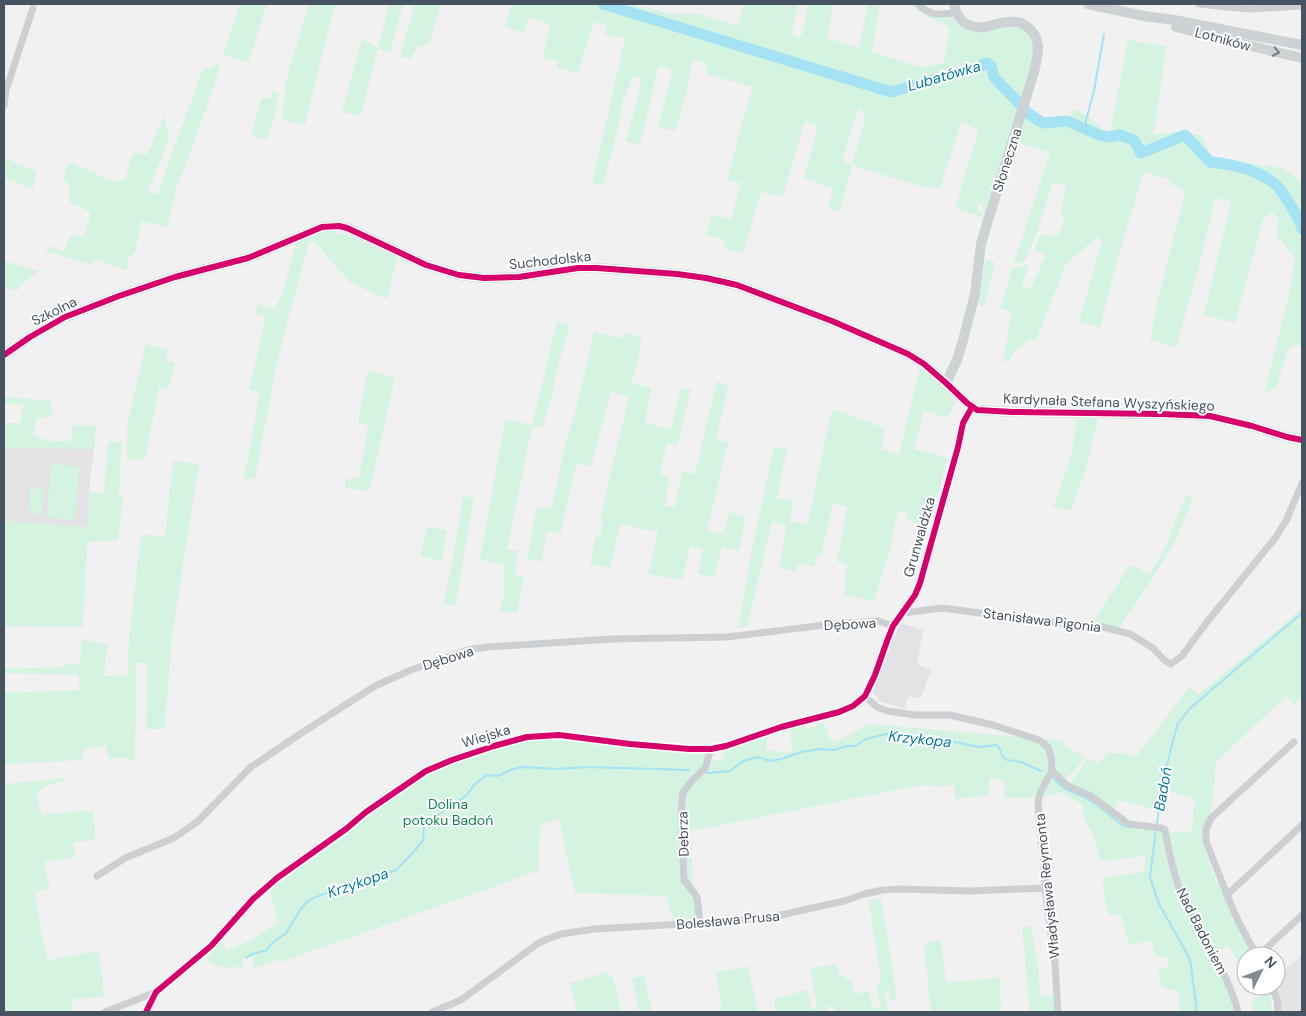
<svg xmlns="http://www.w3.org/2000/svg" width="1306" height="1016" viewBox="0 0 1306 1016" font-family="'DM Sans',sans-serif">
<style>
.education{fill:#e3e2e4}
.green{fill:#d4f3e0;fill-rule:evenodd}
.lines{fill:none;stroke-linecap:round;stroke-linejoin:round}
.stream{stroke:#a5e2f4;stroke-width:2}
.river{stroke:#a5e2f4;stroke-width:11}
.street{stroke:#cdd0d3;stroke-width:7}
.secondary{stroke:#cdd2d5;stroke-width:10}
.cycleway-casing{stroke:#fff;stroke-width:9}
.cycleway{stroke:#d6006c;stroke-width:6}
.oneway{stroke:#757f89}
.labels{text-anchor:middle;stroke-width:4;stroke-linejoin:round;paint-order:stroke}
.street-label{font-size:14px;fill:#465360;stroke:#fff}
.park-label{font-size:14px;fill:#0d854c;stroke:#fff}
.water-label{font-size:15px;font-style:italic;fill:#037ca1;stroke:#fff}
</style>
<rect width="100%" height="100%" fill="#f2f1f1"/>
<!-- education -->
<g class="education">
<polygon points="4,448 94,449 90,480 88,527 4,521"/>
<polygon points="901,623 923,630 917,664 931,670 921,698 909,696 904,709 879,701 873,692 891,643"/>
<polygon points="1302,956 1302,1012 1282,1012 1279,996 1274,986 1276,986 1276,975"/>
</g>
<!-- green -->
<g class="green">
<polygon points="240,4 267,4 248,63 223,54"/>
<polygon points="309,4 335,4 305,125 282,120 286,81"/>
<polygon points="389,4 403,4 390,52 378,49 361,116 342,112 362,39 378,48"/>
<polygon points="415,4 441,4 429,44 416,48 411,59 400,56"/>
<path d="M512 4H626L672 14H698L738 26 744 4H798L792 34 799 39 803 32 808 4H833L827 38 859 48 868 4H880L872 52 921 67 944 63 950 28 945 24 929 18 909 4C915 4 916 6 920 9 931 15 942 15 953 18 958 24 964 30 972 32 990 35 1013 16 1028 33 1033 38 1035 45 1034 52 1033 63 1029 75 1026 86H1022L1024 91V108L1044 122 1068 121 1073 109 1088 116 1105 132 1110 134 1128 40 1166 46 1154 134 1179 132 1202 136 1212 158 1282 168 1302 181V346L1295 345 1288 349 1277 386 1264 394 1288 300 1295 257 1277 236 1279 220 1272 212 1263 219 1235 323 1204 315 1231 202 1215 198 1200 262 1176 347 1150 340 1157 304 1185 193 1176 185H1170L1172 180 1144 172 1120 250 1100 327 1079 322 1102 241 1097 237 1066 264 1036 340H1028L1013 354 1008 362 1002 360 1005 352 1012 311 1000 308 1013 267H1020L1030 264 1021 287 1031 288 1046 254 1035 250 1040 235 1041 236 1046 233 1056 237 1061 230 1064 223 1061 209 1067 186 1053 182 1037 232 1025 261 1021 263H1014L1050 152 1019 143H1008L986 211 983 208 982 204H977L979 212 985 216 984 218 955 208 979 130 961 122 940 188 922 187 852 165 840 211 828 209 833 188 804 178 818 126 805 121 783 196 761 192 743 253 723 248 725 240 706 235 712 215 731 219 741 183 727 180 752 87 707 74 706 64 693 59 686 94 675 131 658 127 671 76V68L658 66 644 130 639 145 626 141 638 97 641 78 633 77 623 100 617 132 603 186 592 184 625 38 605 35 607 26 594 22 578 73 557 68 558 61 543 58 550 24 529 17 524 33 505 27ZM858 108 865 112 864 123 852 165 842 161Z"/>
<path d="M220 63 217 77 188 159 177 185 167 227 141 221 135 253 128 259 127 271 97 259 89 264 45 251 49 246 63 251 72 234 84 237 91 212 70 203 69 183 63 180 69 162 115 182 125 179 133 153 147 154C154 142 157 128 165 116L166 127 170 135 148 192 157 195 202 71Z"/>
<polygon points="273,91 279,93 274,118 266,140 251,135 262,98 270,99"/>
<polygon points="4,158 36,171 33,189 4,177"/>
<polygon points="329,232 345,234 397,257 387,299 351,283 314,241 309,242 276,366 255,479 244,478 260,392 249,389 266,317 256,314 258,304 275,310 284,288 296,243 319,234"/>
<polygon points="985,260 995,262 984,307 979,305"/>
<polygon points="4,261 39,271 21,284 17,291 4,287"/>
<polygon points="557,322 570,325 556,373 553,391 543,427 532,426 507,550 518,550 515,575 524,576 517,613 500,612 504,594 504,564 480,560 504,426 505,419 532,425"/>
<polygon points="594,332 622,339 624,333 642,338 638,362 631,383 651,388 645,423 671,429 681,389 691,389 677,446 667,444 659,475 669,477 665,506 675,507 682,471 695,474 717,381 728,387 716,441 728,442 707,530 724,534 729,512 746,517 739,551 722,547 714,578 698,573 703,550 690,546 682,580 648,574 658,532 620,524 610,568 590,564 596,537 600,537 603,518 600,518 629,397 611,391 591,467 577,462 570,489 561,533 547,532 541,562 527,559 537,507 552,508 564,450 579,397"/>
<polygon points="146,344 168,350 165,360 175,363 168,390 159,387 145,460 127,459 127,426"/>
<polygon points="920,368 949,393 955,402 947,418 924,410 914,449 948,458 930,523 928,523 926,528 906,519 907,513 899,510 892,534 893,538 874,601 844,595 847,564 837,562 847,507 833,503 821,556 817,557 814,567 797,563 795,572 779,567 787,525 772,521 747,627 738,628 751,554 774,446 787,449 777,498 794,501 789,521 808,524 827,431 833,409 885,428 881,449 899,454"/>
<polygon points="368,370 395,378 369,492 345,487 346,479 359,478 368,426 358,423"/>
<polygon points="4,397 51,401 50,405 53,409 51,417 38,418 34,426 34,436 49,441 71,441 73,425 96,426 94,449 4,448 4,423 21,423 23,404 4,403"/>
<polygon points="1098,418 1085,472 1070,511 1053,507 1070,461 1077,419"/>
<polygon points="108,441 121,443 119,495 123,495 118,541 87,542 83,627 4,626 4,521 88,527 90,493 104,493"/>
<polygon points="173,461 199,464 172,635 166,710 165,729 146,729 147,663 136,663 135,760 127,761 126,757 108,759 106,745 84,749 81,760 4,764 4,693 80,690 78,675 56,674 4,673 4,669 60,667 70,663 80,665 82,640 107,644 104,676 127,675 129,641 141,534 165,537"/>
<polygon points="51,464 79,466 75,520 47,518"/>
<polygon points="30,488 44,489 42,515 29,514"/>
<polygon points="1186,495 1193,498 1176,539 1152,579 1119,628 1092,623 1130,565 1150,574 1164,549"/>
<polygon points="463,496 474,498 455,606 443,605 452,563"/>
<polygon points="427,527 447,530 441,561 421,556"/>
<polygon points="1302,607 1302,699 1294,704 1286,696 1216,762 1211,815 1203,840 1205,850 1210,866 1252,956 1246,956 1246,974 1228,945 1215,953 1186,901 1172,855 1168,833 1192,831 1195,799 1165,790 1160,811 1119,800 1114,810 1069,784 1078,773 1088,758 1099,764 1108,753 1124,753 1136,757 1189,687 1199,694 1280,628"/>
<path d="M824 723 830 739 833 741 843 738 869 724 1066 741 1065 747 1085 756 1075 771 1065 778 1062 775 1061 785 1088 798 1129 827 1162 831 1168 859 1223 977 1236 1012H1178H1180L1178 991 1162 988 1158 971 1169 966 1167 958 1156 956 1152 941 1129 945 1121 915H1109L1104 895 1102 878 1144 872 1145 856 1100 861 1095 838 1084 818 1082 804 1060 792 1042 798H1005L1004 780 989 778V795L955 799 954 785 941 786 921 785 691 831 693 896C698 902 700 915 691 919 687 922 679 921 674 921L666 896 575 893 559 819 540 825 538 871 281 962 280 959 263 966 254 968 252 956 246 959 245 957 242 959 243 967C231 967 215 970 207 959L208 955 221 940 227 951 255 938 278 923 270 890 344 836 370 813 425 776 442 767 472 756 526 741 547 739 572 740 655 751 681 753 707 752 705 763 724 759 723 750 767 735V750L789 753 792 749 790 729 803 724 806 729Z"/>
<path d="M68 778C54 788 45 779 36 798L42 815 93 810 95 839 74 843 75 857 44 862 50 888 35 892 41 932 48 960 99 951 104 997 72 999V1012H4V784Z"/>
<polygon points="881,898 897,999 890,1000 889,992 884,993 888,1012 836,1012 835,1007 828,1006 827,1012 775,1012 774,998 787,996 807,989 811,1009 817,1008 810,968 837,965 838,974 852,982 854,994 869,991 872,1008 880,1007 877,986 881,982 869,900"/>
<polygon points="1031,926 1037,959 1041,996 1055,996 1055,1012 1030,1012 1022,927"/>
<polygon points="941,940 946,983 1000,977 1001,1012 931,1012 924,944"/>
<polygon points="748,966 758,1012 722,1012 716,972"/>
<polygon points="607,972 614,980 621,1012 604,1012 604,1011 596,1012 577,1012 570,983"/>
<polygon points="644,976 652,1012 639,1012 632,978"/>
<polygon points="1254,986 1266,986 1270,998 1273,1012 1253,1012 1254,1012 1252,1001 1260,997"/>
</g>
<g class="lines">
<!-- stream -->
<g class="stream">
<polyline points="1086,130 1086,120 1094,91 1104,34"/>
<polyline points="707,773 730,771 743,761 758,757 770,761 781,759 801,752 820,749 835,750 846,746 855,746 866,739 886,734 903,737 931,737 979,747 997,745 999,747 1003,757 1007,760 1021,762 1041,771"/>
<polyline points="1052,777 1064,788 1086,798 1100,807 1123,826 1129,827"/>
<polyline points="1157,825 1162,785 1177,725 1189,709 1302,613"/>
<polyline points="1156,830 1150,877 1159,904 1190,959 1197,1012"/>
<polyline points="246,958 252,954 267,950 271,944 286,933 301,909 309,900 324,894 396,870 409,857 423,841 424,825 467,795 474,785 487,775 497,776 513,769 524,767 558,769 588,767 689,770"/>
</g>
<!-- river -->
<path class="river" d="M603 4 891 92 982 66 983 64 987 63 991 66 994 77 1029 114 1043 123 1067 121 1099 135 1110 137 1120 135 1135 141 1141 153 1185 135 1210 162C1232 164 1259 170 1276 185 1282 190 1285 198 1290 204 1294 212 1301 220 1302 229"/>
<!-- street -->
<g class="street">
<path d="M918 4C932 17 938 14 956 13"/>
<polyline points="1199,4 1248,9 1302,6"/>
<polyline points="4,106 6,90 33,8"/>
<polyline points="903,613 942,608 1025,619 1103,627 1130,634 1153,648 1163,659 1171,664 1182,656 1207,622 1276,537 1287,519 1302,483"/>
<polyline points="865,696 877,707 887,711 915,715 950,715 993,725 1039,740 1048,747 1051,756 1052,771 1041,791 1038,801 1039,819 1045,874 1045,888 1055,964 1058,1012"/>
<path d="M1052 771 1068 786 1091 796 1129 824 1161 828 1165 830C1170 858 1176 886 1189 911 1206 945 1229 975 1238 1012"/>
<polyline points="97,876 125,858 174,838 197,822 251,767 303,732 375,686 411,670 445,658 467,650 487,647 612,639 727,637 833,624 878,621 893,626"/>
<polyline points="1227,895 1302,825"/>
<polyline points="700,923 697,897 684,880 681,812 683,793 690,783 705,768 711,749"/>
<polyline points="1257,956 1239,923 1227,895 1206,841 1206,829 1211,818 1294,742"/>
<polyline points="1258,956 1302,915"/>
<polyline points="1271,986 1277,1000 1278,1012"/>
<polyline points="105,1012 156,992"/>
<polyline points="146,1012 156,992 211,946 253,899 277,878 346,829 366,812 426,771 452,760 494,746 527,737 559,735 630,744 689,749 711,749 726,746 781,727 839,712 853,706 865,696 875,675 887,641 893,626 915,595 920,583 958,447 963,423 972,407"/>
<polyline points="432,1012 461,1000 540,942 561,934 595,929 700,923 772,917 844,901 864,894 883,890 900,889 970,891 1045,888"/>
</g>
<!-- secondary -->
<g class="secondary">
<polyline points="1088,4 1144,16 1174,20 1302,45"/>
<polyline points="1176,27 1259,48 1302,58"/>
<polyline points="4,355 30,337 65,317 119,296 175,277 248,258 322,227 339,226 347,228 373,240 426,265 459,275 484,278 519,277 578,268 597,268 677,274 706,278 737,285 832,321 908,354 924,364 946,383 967,403 977,410 1013,412 1160,414 1210,416 1252,426 1287,437 1302,440"/>
<path d="M946 383 957 360 963 340 975 294 981 244 986 227 1034 72C1038 55 1043 37 1026 26 1021 22 1014 21 1008 22 1000 22 992 26 985 27 968 29 957 20 954 4"/>
</g>
<!-- cycleway casing -->
<g class="cycleway-casing">
<g id="cycleway">
<polyline points="4,355 30,337 65,317 119,296 175,277 248,258 322,227 339,226 347,228 373,240 426,265 459,275 484,278 519,277 578,268 597,268 677,274 706,278 737,285 832,321 908,354 924,364 946,383 967,403 977,410 1013,412 1160,414 1210,416 1252,426 1287,437 1302,440"/>
<polyline points="146,1012 156,992 211,946 253,899 277,878 346,829 366,812 426,771 452,760 494,746 527,737 559,735 630,744 689,749 711,749 726,746 781,727 839,712 853,706 865,696 875,675 887,641 893,626 915,595 920,583 958,447 963,423 972,407"/>
</g>
</g>
<!-- cycleway -->
<use href="#cycleway" class="cycleway"/>
</g>
<!-- one-way arrows -->
<defs><path id="oneway-chevron" d="M-2-3.5L2.5 0L-2 3.5" fill="none" stroke-width="1.6" stroke-linecap="round" stroke-linejoin="round" transform="scale(1.25)"/></defs>
<use class="oneway" href="#oneway-chevron" transform="translate(1276 52) rotate(12)"/>
<g class="labels">
<!-- street labels -->
<g class="street-label">
<text transform="translate(1223 39) rotate(15)" y="5">Lotników</text>
<text transform="translate(1007 160) rotate(-72)" y="5">Słoneczna</text>
<text transform="translate(550 260) rotate(-6)" y="5">Suchodolska</text>
<text transform="translate(54 311) rotate(-26)" y="5">Szkolna</text>
<text transform="translate(1109 402) rotate(2)" y="5">Kardynała Stefana Wyszyńskiego</text>
<text transform="translate(919 537) rotate(-74)" y="5">Grunwaldzka</text>
<text transform="translate(1042 620) rotate(7)" y="5">Stanisława Pigonia</text>
<text transform="translate(850 624) rotate(-3)" y="5">Dębowa</text>
<text transform="translate(448 658) rotate(-17)" y="5">Dębowa</text>
<text transform="translate(486 736) rotate(-17)" y="5">Wiejska</text>
<text transform="translate(683 834) rotate(-92)" y="5">Debrza</text>
<text transform="translate(1047 886) rotate(-96)" y="5">Władysława Reymonta</text>
<text transform="translate(728 920) rotate(-5)" y="5">Bolesława Prusa</text>
<text transform="translate(1202 931) rotate(63)" y="5">Nad Badoniem</text>
</g>
<!-- park labels -->
<g class="park-label">
<text x="448" y="809">Dolina<tspan x="448" dy="16">potoku Badoń</tspan></text>
</g>
<!-- water labels -->
<g class="water-label">
<text transform="translate(944 76) rotate(-16)" y="5">Lubatówka</text>
<text transform="translate(920 739) rotate(6)" y="5">Krzykopa</text>
<text transform="translate(1163 789) rotate(-80)" y="5">Badoń</text>
<text transform="translate(358 883) rotate(-19)" y="5">Krzykopa</text>
</g>
</g>
<!-- border -->
<rect width="1306" height="1016" fill="none" stroke="#465360" stroke-width="10"/>
<!-- north arrow -->
<g transform="translate(1261 971) rotate(48)"><circle r="24" fill="#ffffff" stroke="#b5babf"/>
<path d="M0-4L9 19L0 12L-9 19Z" fill="#828a93"/>
<text y="-8" font-size="14" font-weight="bold" text-anchor="middle" fill="#465360">N</text>
</g>
</svg>
